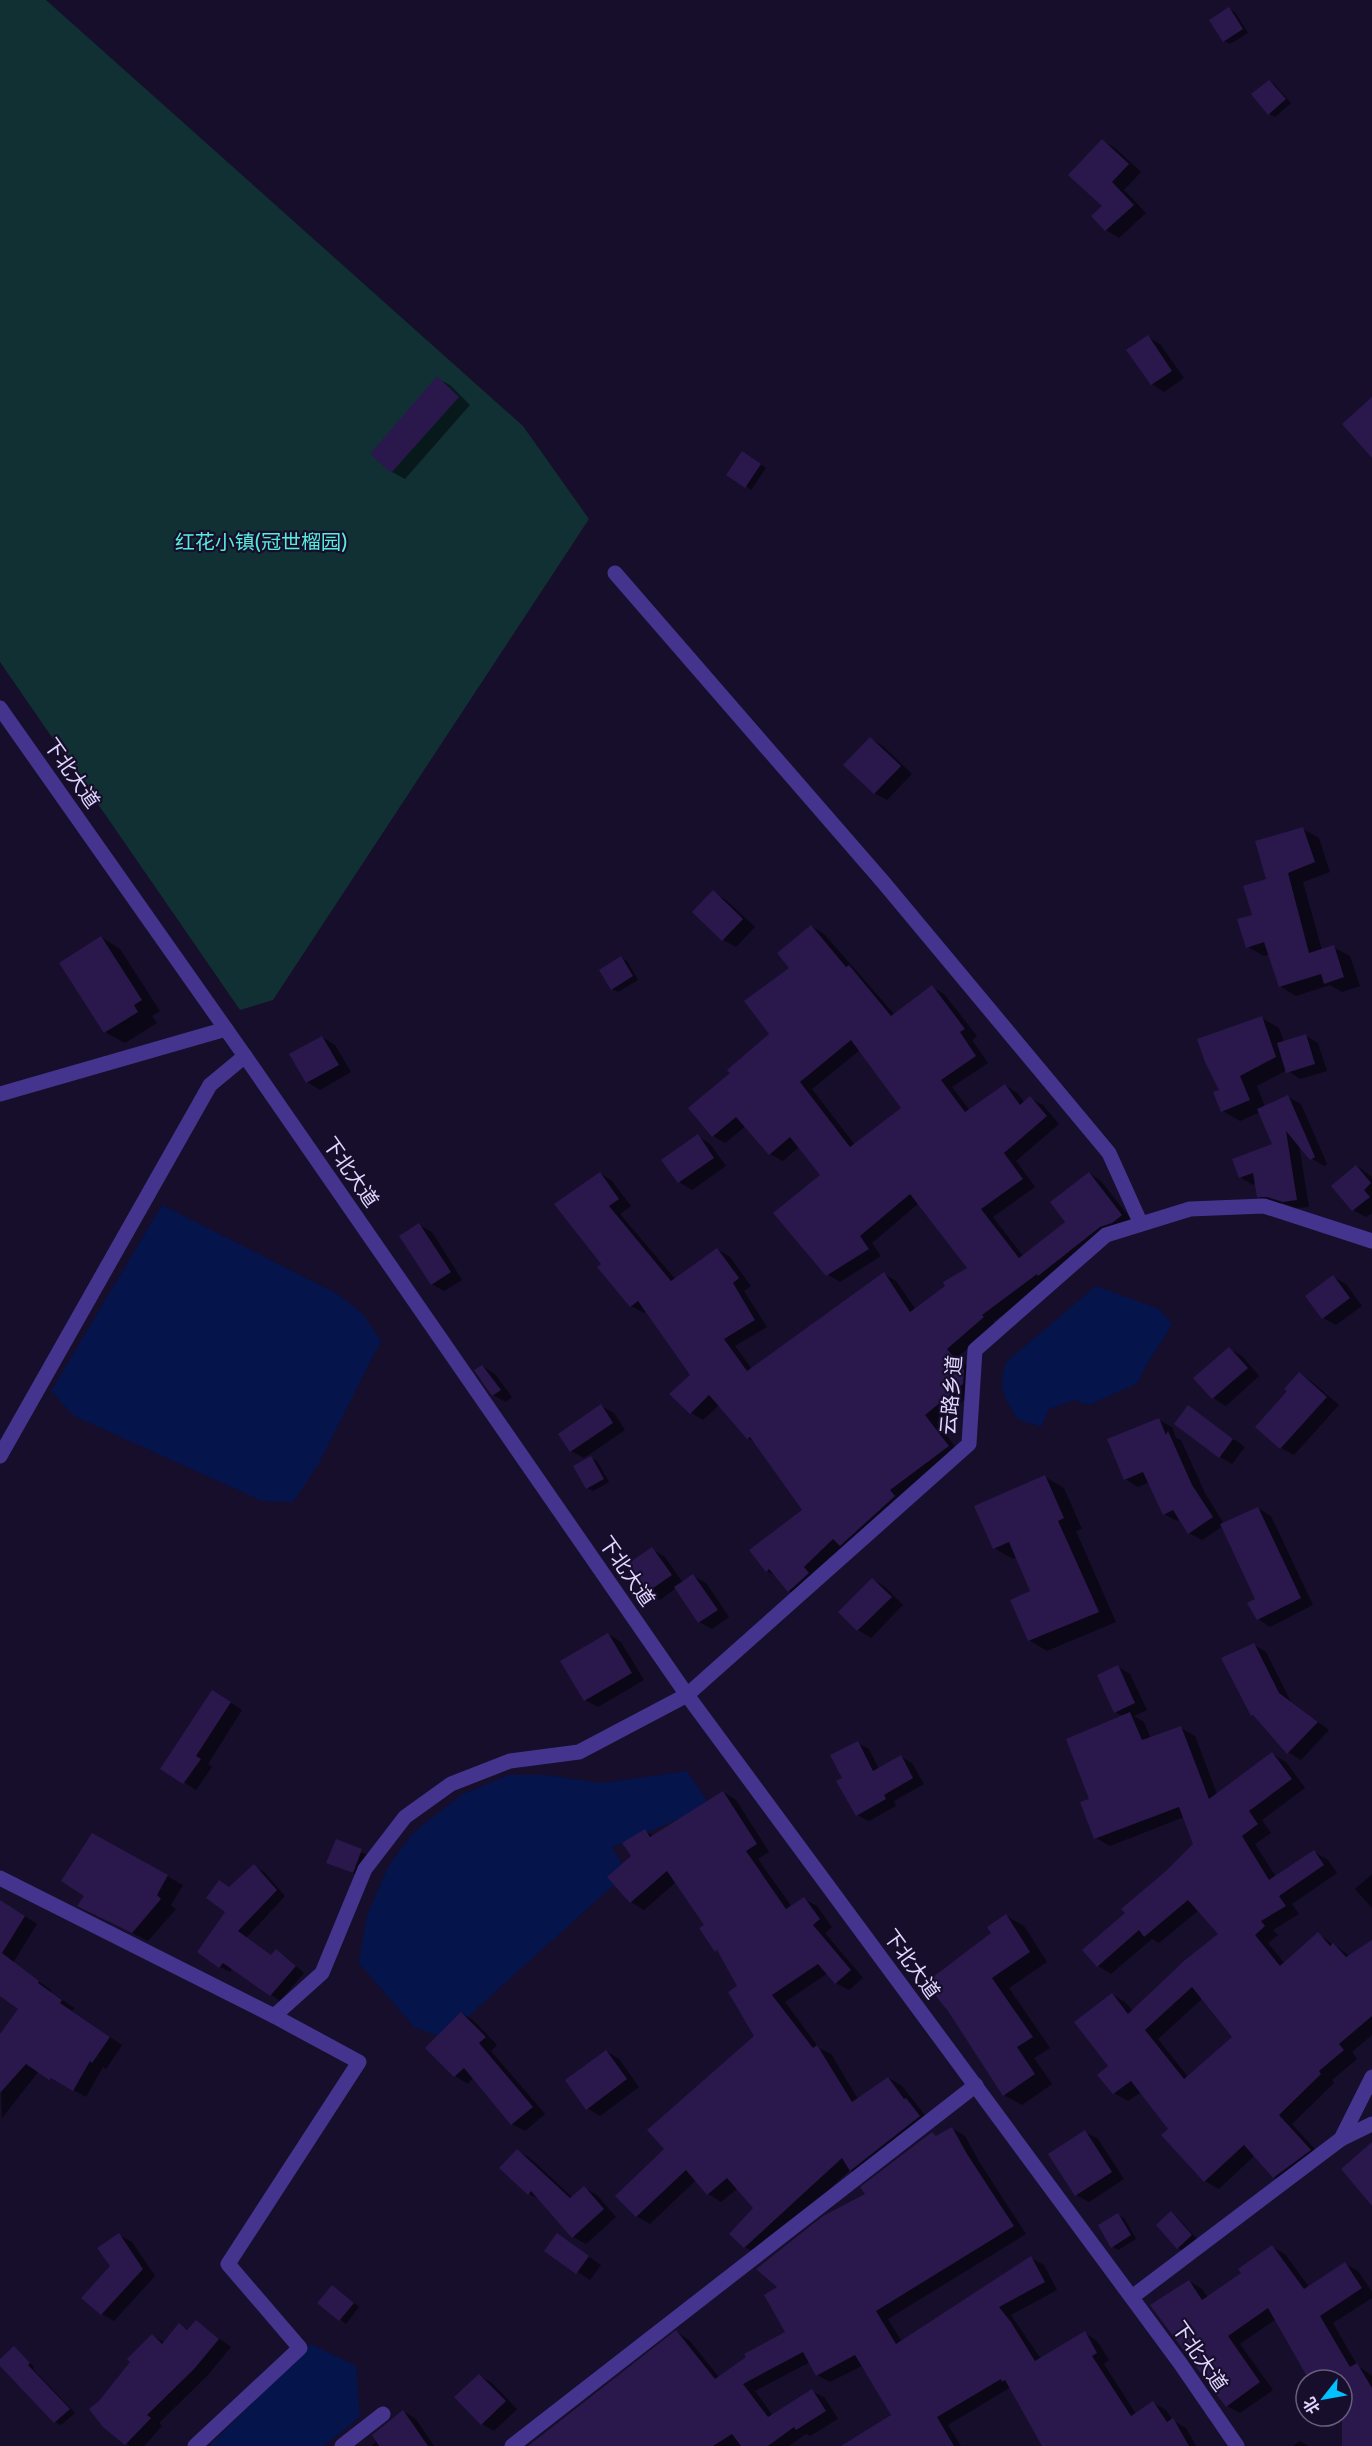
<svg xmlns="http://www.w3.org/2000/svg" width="1372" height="2446" viewBox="0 0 1372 2446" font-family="'Varela Round','Noto Sans SC',sans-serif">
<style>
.green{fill:#103034}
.water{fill:#05144b}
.shadow{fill:#0007;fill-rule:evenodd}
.building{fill:#2a184d;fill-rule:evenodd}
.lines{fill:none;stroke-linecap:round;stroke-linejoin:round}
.minor{stroke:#44348d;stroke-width:15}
.tertiary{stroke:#44348d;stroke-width:15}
.labels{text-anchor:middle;stroke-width:4.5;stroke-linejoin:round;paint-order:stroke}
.park-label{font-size:20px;fill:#56ecdc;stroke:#160e2a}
.street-label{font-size:20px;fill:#e1d6ff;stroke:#160e2a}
</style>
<rect width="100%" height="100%" fill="#160e2a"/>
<!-- green -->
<polygon class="green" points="0,0 46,0 523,426 589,519 273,1000 240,1010 0,662"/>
<!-- water -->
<g class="water">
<polygon points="162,1205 336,1293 362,1313 381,1341 318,1465 293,1502 262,1501 74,1416 51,1391"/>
<path d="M1096 1286 1159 1309 1172 1324C1161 1345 1146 1361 1138 1383L1089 1405 1074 1400 1049 1409 1041 1427 1018 1419C1003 1398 997 1385 1007 1361Z"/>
<polygon points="687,1771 710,1806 612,1847 627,1873 444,2038 414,2027 359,1963 367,1915 389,1865 414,1832 461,1795 508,1775 546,1775 601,1783"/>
<polygon points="311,2344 356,2366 360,2417 324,2446 209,2446"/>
</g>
<!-- shadow -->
<g class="shadow">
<polygon points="1229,9 1235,12 1248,33 1230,44 1224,41"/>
<polygon points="1269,81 1275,85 1291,103 1275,117 1269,114"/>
<polygon points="1103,141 1115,148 1141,172 1124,190 1146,213 1119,238 1106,230 1093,216 1104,206"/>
<polygon points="1148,337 1160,344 1184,378 1164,392 1152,384"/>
<polygon points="437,378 450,385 470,405 405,479 392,472 372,454"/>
<polygon points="748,456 766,468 751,490 746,486"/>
<polygon points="871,739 883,746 912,774 887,800 874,793"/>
<polygon points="1303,829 1319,838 1330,872 1303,882 1322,950 1333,947 1350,956 1360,986 1342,992 1330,985 1296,996 1280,986 1270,954 1264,956 1248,947 1254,916 1268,880"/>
<polygon points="713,892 726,900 755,927 736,947 723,940 694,912"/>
<path d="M811 926 824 934 895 1015 932 987 944 994 977 1036 972 1040 988 1063 952 1087 970 1111 1005 1085 1017 1093 1025 1103 1030 1098 1043 1105 1059 1124 1016 1161 1035 1187 993 1217 1023 1256 1067 1222 1089 1173 1101 1181 1134 1223 993 1322 996 1325 959 1356 976 1378 975 1391 937 1423 960 1453 801 1598 789 1591 777 1577 767 1571 804 1510 756 1443 748 1438 719 1405 703 1420 691 1413 692 1375 647 1311 644 1313 631 1306 599 1267 603 1264 600 1173 612 1181 631 1206 620 1214 676 1280 717 1249 730 1257 751 1286 744 1291 767 1327 735 1346 752 1369 884 1274 896 1281 916 1310 969 1268 919 1203 872 1243 881 1256 840 1282 827 1274 822 1176 799 1147 783 1161 770 1154 746 1126 725 1143 713 1136 732 1074 771 1034 792 968ZM860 1050 903 1109 855 1145 812 1089Z"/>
<polygon points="101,937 120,949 160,1011 152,1016 157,1023 125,1043 105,1032"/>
<polygon points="621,958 627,961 638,980 618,992 612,989"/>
<polygon points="1262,1018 1279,1028 1284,1042 1306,1036 1318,1043 1327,1071 1300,1079 1287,1070 1257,1086 1265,1107 1288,1097 1301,1104 1327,1164 1324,1166 1311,1158 1299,1145 1309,1207 1297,1208 1281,1203 1271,1203 1258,1196 1256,1183 1253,1185 1240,1177 1274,1144 1260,1112 1240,1121 1223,1111 1222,1091"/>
<polygon points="322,1037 335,1045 351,1072 320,1090 307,1082 292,1055"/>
<polygon points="698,1136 710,1144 726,1166 692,1190 679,1182"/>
<polygon points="1357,1166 1372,1177 1372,1213 1366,1217 1353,1210 1333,1186"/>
<polygon points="419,1225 432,1232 462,1280 444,1291 432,1284"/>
<polygon points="1333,1277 1346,1284 1362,1306 1336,1325 1323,1318"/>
<polygon points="1229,1349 1242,1356 1259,1376 1226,1406 1213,1398 1195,1378"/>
<polygon points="482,1366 495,1374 512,1397 506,1402 493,1395"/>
<polygon points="1299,1374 1312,1382 1339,1405 1294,1455 1281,1448 1257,1427 1289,1391"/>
<polygon points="601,1406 614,1413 625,1430 584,1458 571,1451"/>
<polygon points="1188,1407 1245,1447 1232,1464 1220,1457"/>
<polygon points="1159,1420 1172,1427 1176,1438 1181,1440 1205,1493 1224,1524 1258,1508 1271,1516 1313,1605 1270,1627 1258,1619 1257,1600 1223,1526 1202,1540 1189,1533 1180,1519 1177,1521 1164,1514 1149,1482 1138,1487 1125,1479"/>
<polygon points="591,1458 597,1461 609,1482 593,1491 587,1488"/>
<polygon points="1045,1477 1064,1488 1082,1529 1076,1531 1116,1622 1047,1651 1029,1640 1032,1592 1017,1557 1013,1559 994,1548"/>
<polygon points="652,1549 665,1557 683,1583 693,1576 706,1583 729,1617 712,1629 699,1622 676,1588 660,1600 647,1592"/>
<polygon points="872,1579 885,1587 903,1605 871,1638 858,1630 840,1612"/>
<polygon points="608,1634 621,1642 644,1680 598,1707 585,1700"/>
<polygon points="1254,1645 1266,1652 1291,1702 1329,1730 1301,1760 1288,1752 1258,1719 1252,1715"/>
<path d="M1118 1667 1130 1674 1147 1710 1134 1716 1144 1722 1151 1739 1181 1728 1195 1736 1217 1794 1272 1754 1286 1762 1305 1788 1262 1820 1271 1833 1255 1844 1276 1877 1314 1852 1328 1860 1337 1873 1292 1904 1299 1914 1273 1930 1278 1935 1268 1943 1285 1964 1318 1934 1350 1956 1372 1951V2035L1352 2052 1357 2059 1332 2080 1334 2083 1292 2124 1323 2158 1288 2185 1274 2177 1255 2155 1219 2189 1205 2181 1170 2129 1141 2092 1128 2101 1114 2093 1110 2066 1112 1994 1126 2003 1133 2011 1220 1934 1199 1910 1159 1943 1152 1939 1111 1974 1098 1966 1127 1914 1195 1845 1184 1817 1110 1846 1096 1838 1091 1800 1124 1717 1115 1712ZM1203 1998 1234 2037 1188 2077 1158 2039Z"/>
<polygon points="225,1699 242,1710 208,1764 212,1767 196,1790 162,1768"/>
<polygon points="858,1743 869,1749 879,1769 901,1757 912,1763 924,1784 894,1801 896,1806 869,1821 857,1815 844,1778"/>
<polygon points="723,1792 736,1800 769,1852 758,1859 792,1907 804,1899 817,1906 832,1927 825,1933 863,1978 849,1990 836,1983 828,1973 785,2002 819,2048 831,2054 858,2099 889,2078 902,2086 932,2124 864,2177 850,2170 759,2255 745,2247 731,2234 755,2208 738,2188 721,2202 708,2194 696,2180 650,2224 636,2216 666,2149 756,2037 739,1987 720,1953 716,1950 706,1925 676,1882 644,1910 631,1902 633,1856 645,1831 654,1836"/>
<polygon points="93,1835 183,1885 171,1905 176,1909 148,1941 94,1914 86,1895"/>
<polygon points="336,1841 374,1858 366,1879 328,1862"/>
<polygon points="254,1866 264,1872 285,1896 246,1938 272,1956 276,1951 286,1957 304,1973 280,2001 233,1968 230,1972 220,1967 230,1888"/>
<polygon points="1372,1874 1372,1908 1355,1889"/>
<polygon points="0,1911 17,1911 37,1924 13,1963 51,1990 50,1991 74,2008 72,2011 122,2045 106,2069 103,2067 86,2097 39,2071 2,2118 0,2037 20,2009 0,1994"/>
<polygon points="1006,1916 1024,1926 1047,1962 1009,1988 1050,2048 1034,2058 1052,2084 1022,2105 1004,2095 949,2010 993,1933"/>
<polygon points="462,2013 474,2021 497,2045 491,2051 545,2114 525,2131 512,2124 474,2077 468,2084 455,2076 427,2048"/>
<polygon points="606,2051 619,2059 639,2087 600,2116 587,2108"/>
<polygon points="952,2128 965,2136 980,2163 1026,2234 888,2319 902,2342 1031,2258 1044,2265 1057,2290 1011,2315 1041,2359 1085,2333 1097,2341 1109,2360 1104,2364 1136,2414 1153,2403 1166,2410 1173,2421 1186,2428 1196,2446 1044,2446 1011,2387 948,2425 961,2446 846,2446 893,2415 862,2366 830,2382 817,2375 810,2362 755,2391 773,2416 812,2391 825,2398 838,2419 810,2436 806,2434 789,2446 531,2446 677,2332 689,2340 719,2377 787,2333 780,2288 867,2195 932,2133 938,2137"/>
<polygon points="1085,2132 1098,2139 1124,2179 1089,2202 1076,2195"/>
<polygon points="517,2151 530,2158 573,2198 584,2188 597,2195 616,2217 586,2244 573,2237 542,2201 529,2194"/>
<polygon points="1172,2213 1177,2217 1197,2239 1183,2251 1178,2248"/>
<polygon points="1118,2215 1124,2218 1136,2239 1118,2250 1113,2247"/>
<polygon points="119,2235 132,2242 155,2276 114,2321 102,2314"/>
<polygon points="557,2235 601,2265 590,2280 546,2251"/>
<polygon points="1272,2247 1285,2254 1309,2287 1345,2264 1358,2271 1372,2292 1372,2298 1333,2323 1357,2365 1372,2376 1372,2446 1350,2446 1342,2414 1342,2380 1321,2380 1276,2319 1240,2344 1273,2390 1240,2413 1227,2406 1189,2281 1202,2289 1208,2298 1243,2274"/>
<polygon points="338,2290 359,2307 346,2324 319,2303"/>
<polygon points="196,2322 231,2347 207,2376 159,2423 162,2426 144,2446 130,2446 104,2426 100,2402 153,2336 165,2343 180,2325 189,2330"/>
<polygon points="14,2348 34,2367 33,2369 75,2413 61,2425 55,2422 0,2363 0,2361"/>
<polygon points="479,2375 492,2383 517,2409 494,2431 482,2424"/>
<polygon points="403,2411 416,2419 434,2446 371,2446 378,2441"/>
<polygon points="1300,2441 1308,2446 1293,2446"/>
</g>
<!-- building -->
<g class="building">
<polygon points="1229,7 1243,29 1223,42 1209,20"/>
<polygon points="1269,80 1286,99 1268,115 1251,94"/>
<polygon points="1102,139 1129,164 1112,182 1134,205 1105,231 1091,216 1102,206 1068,175"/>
<polygon points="1148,335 1172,371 1151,385 1126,350"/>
<polygon points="437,376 459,397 391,473 370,454"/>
<polygon points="1372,397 1372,458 1342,424"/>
<polygon points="742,451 761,464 745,488 726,475"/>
<polygon points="870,737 901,766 874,794 843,765"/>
<polygon points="1303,827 1315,862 1288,873 1309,953 1334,945 1344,977 1324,984 1321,974 1279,987 1264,942 1246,948 1237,919 1252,915 1243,886 1266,879 1255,841"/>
<polygon points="713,890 743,919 722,941 692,912"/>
<path d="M811 925 846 967 849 965 891 1016 932 985 965 1029 960 1032 976 1056 941 1080 965 1112 1005 1084 1020 1105 1030 1096 1047 1116 1004 1153 1023 1179 981 1209 1019 1258 1065 1222 1050 1202 1089 1172 1122 1215 1112 1223 1100 1227 1038 1276 1037 1274 982 1315 984 1317 947 1349 964 1370 963 1384 925 1415 949 1446 890 1490 895 1496 840 1546 833 1539 804 1567 809 1573 788 1592 769 1569 766 1572 749 1550 802 1510 750 1437 747 1439 709 1395 690 1414 669 1394 690 1375 638 1301 630 1307 597 1267 601 1264 554 1204 600 1172 619 1199 609 1206 671 1281 717 1248 739 1278 733 1283 755 1320 724 1339 747 1371 884 1272 910 1312 945 1286 943 1282 967 1268 910 1194 860 1236 869 1249 826 1276 773 1213 820 1175 790 1137 769 1155 736 1117 712 1137 688 1108 730 1073 727 1070 769 1034 744 1001 789 968 777 953ZM851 1040 901 1108 850 1147 800 1082Z"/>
<polygon points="101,936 142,1000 134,1005 138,1012 104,1033 59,963"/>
<polygon points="621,956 633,976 611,990 599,970"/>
<polygon points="1262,1016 1276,1057 1240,1076 1250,1100 1221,1112 1213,1092 1219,1090 1205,1062 1197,1039"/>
<polygon points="1306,1034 1315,1064 1286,1073 1277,1043"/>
<polygon points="322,1036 339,1065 306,1083 289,1054"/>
<polygon points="1288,1095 1315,1157 1310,1160 1286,1131 1297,1200 1283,1202 1267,1197 1257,1197 1253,1173 1239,1178 1232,1159 1272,1144 1257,1109"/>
<polygon points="698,1134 714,1158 678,1183 661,1160"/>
<polygon points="1356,1165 1371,1183 1364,1190 1370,1197 1352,1211 1331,1186"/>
<polygon points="419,1223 451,1272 431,1285 399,1236"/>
<polygon points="1333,1275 1350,1298 1322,1319 1305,1296"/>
<polygon points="1229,1347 1248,1368 1212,1399 1193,1378"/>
<polygon points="482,1365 501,1390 492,1396 474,1370"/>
<polygon points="1299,1372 1327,1397 1280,1449 1255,1427 1287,1391 1284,1389"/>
<polygon points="601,1404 613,1423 570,1452 558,1434"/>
<polygon points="1188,1405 1233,1439 1219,1458 1174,1424"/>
<polygon points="1159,1418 1166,1435 1168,1431 1192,1485 1213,1517 1188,1534 1173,1510 1163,1515 1143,1472 1124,1480 1107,1439"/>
<polygon points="591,1456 604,1479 586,1489 573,1466"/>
<polygon points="1045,1475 1064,1518 1058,1521 1099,1612 1028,1641 1010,1600 1030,1591 1009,1542 993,1549 974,1506"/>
<polygon points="1258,1507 1301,1598 1257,1620 1247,1603 1255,1599 1220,1524"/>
<polygon points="652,1547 672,1575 646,1593 626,1565"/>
<polygon points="693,1574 718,1610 698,1623 674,1587"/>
<polygon points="872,1578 892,1597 857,1631 838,1612"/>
<polygon points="608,1633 632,1673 584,1701 560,1661"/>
<polygon points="1254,1643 1279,1693 1318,1722 1287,1754 1253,1715 1251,1716 1221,1658"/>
<polygon points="1118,1665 1135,1703 1114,1713 1097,1675"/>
<polygon points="212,1690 231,1702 196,1756 201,1759 183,1784 160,1769"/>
<path d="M1130 1712 1142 1740 1181 1726 1209 1799 1272 1752 1292 1779 1249 1811 1258 1824 1242 1836 1269 1880 1314 1850 1324 1865 1279 1896 1286 1906 1261 1921 1265 1926 1255 1935 1280 1966 1318 1932 1330 1946 1333 1943 1346 1957 1372 1940V2016L1339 2044 1344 2050 1319 2071 1321 2074 1279 2115 1311 2150 1273 2178 1244 2145 1204 2182 1161 2135 1168 2129 1131 2081 1113 2094 1097 2075 1108 2066 1074 2022 1112 1993 1128 2014 1185 1960 1218 1934 1188 1900 1144 1937 1139 1930 1097 1967 1082 1950 1125 1913 1121 1909 1166 1871 1193 1844 1179 1807 1094 1839 1080 1802 1089 1799 1066 1739ZM1192 1987 1232 2037 1184 2079 1145 2030Z"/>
<polygon points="858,1741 873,1771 901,1755 913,1778 884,1795 886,1799 856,1816 836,1781 842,1778 830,1755"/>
<polygon points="723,1791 757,1844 746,1851 786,1909 804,1897 820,1919 813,1925 851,1970 835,1984 818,1964 772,1995 813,2048 817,2045 852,2102 888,2077 904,2099 906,2098 920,2116 850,2171 842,2158 744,2248 729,2234 753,2208 727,2178 707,2195 686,2170 636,2217 615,2196 664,2149 647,2130 754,2036 728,1992 737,1986 717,1950 715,1952 699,1928 704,1925 667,1871 630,1903 607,1877 631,1856 622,1843 645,1829 650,1837"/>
<polygon points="92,1833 168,1875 157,1895 161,1899 132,1933 77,1906 84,1896 61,1881"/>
<polygon points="336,1839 362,1849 353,1873 326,1863"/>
<polygon points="254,1864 277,1890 238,1931 271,1955 276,1949 296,1966 270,1996 223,1963 219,1968 197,1952 225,1912 206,1898 219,1880 229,1887"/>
<polygon points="0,1900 25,1916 2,1953 39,1981 38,1983 62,2000 60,2003 110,2037 92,2063 90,2061 73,2091 51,2078 49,2080 26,2064 0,2093 0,2034 18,2009 0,1996"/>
<polygon points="1006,1914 1030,1952 992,1978 1033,2037 1017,2047 1035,2074 1003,2096 948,2011 925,1983 991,1933 987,1927"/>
<polygon points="461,2012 486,2037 479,2043 533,2107 511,2125 464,2068 454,2077 425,2048"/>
<polygon points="606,2050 627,2079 586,2110 565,2080"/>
<polygon points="952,2127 967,2154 1014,2226 876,2311 896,2344 1031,2256 1045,2282 999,2307 1011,2322 1035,2361 1085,2331 1097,2353 1092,2356 1131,2416 1153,2401 1167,2422 1173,2418 1189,2446 1042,2446 1005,2380 1002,2382 1001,2379 937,2417 954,2446 841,2446 891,2415 855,2355 816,2376 803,2352 743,2384 768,2417 812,2389 826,2411 796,2430 794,2427 768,2446 741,2446 732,2434 713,2446 528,2446 676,2330 715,2379 746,2357 744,2354 785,2332 764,2295 777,2287 756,2269 823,2216 865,2194 860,2187 932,2132 936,2136"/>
<polygon points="1085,2130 1112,2172 1075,2196 1048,2154"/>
<polygon points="1372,2142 1372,2206 1341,2169"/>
<polygon points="517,2149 570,2198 584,2186 604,2209 572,2238 531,2191 528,2195 499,2168"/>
<polygon points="1171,2211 1192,2235 1177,2249 1156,2225"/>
<polygon points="1118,2213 1131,2235 1111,2248 1098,2225"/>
<polygon points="119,2233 143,2269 101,2315 81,2298 110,2266 97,2248"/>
<polygon points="557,2233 589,2256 576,2274 544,2251"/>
<polygon points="1272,2245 1304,2289 1345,2262 1362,2288 1320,2316 1350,2367 1357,2363 1372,2388 1372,2446 1342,2446 1342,2380 1309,2380 1268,2308 1228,2336 1260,2382 1226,2407 1150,2305 1189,2280 1202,2300 1241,2273 1238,2269"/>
<polygon points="332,2285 354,2303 339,2321 317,2303"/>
<polygon points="196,2320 219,2339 194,2369 147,2415 151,2418 125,2445 103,2427 89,2409 99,2401 130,2362 127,2359 152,2334 162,2344 179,2323 187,2330"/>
<polygon points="14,2346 30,2363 28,2365 70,2409 54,2423 0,2366 0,2359"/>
<polygon points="479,2374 506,2401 481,2425 454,2397"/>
<polygon points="403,2410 428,2446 379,2446 372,2435"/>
</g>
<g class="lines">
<!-- minor -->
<g class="minor">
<polyline points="615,573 884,883 1109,1153 1141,1224"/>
<polyline points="0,1094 226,1029"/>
<polyline points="0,1456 210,1085 245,1056"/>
<polyline points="0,1878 274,2016 322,1973 365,1869 405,1817 451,1784 510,1761 579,1752 687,1695 969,1444 975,1350 1106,1235 1190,1209 1264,1206 1372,1241"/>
<polyline points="1341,2139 1372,2124"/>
<polyline points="1132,2297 1341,2139 1372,2077"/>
<polyline points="195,2446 300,2348 228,2264 359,2062 274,2016"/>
<polyline points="342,2446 383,2414"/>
<polyline points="512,2446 976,2085"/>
</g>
<!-- tertiary -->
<polyline class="tertiary" points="0,708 254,1069 687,1695 1180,2363 1237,2446"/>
</g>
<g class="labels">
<!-- park labels -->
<g class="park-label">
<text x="261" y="549">红花小镇(冠世榴园)</text>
</g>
<!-- street labels -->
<g class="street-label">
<text transform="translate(72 773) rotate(55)" y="7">下北大道</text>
<text transform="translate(351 1172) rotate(55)" y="7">下北大道</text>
<text transform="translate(951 1395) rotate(-85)" y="7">云路乡道</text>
<text transform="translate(627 1571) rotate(55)" y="7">下北大道</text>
<text transform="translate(912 1964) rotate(54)" y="7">下北大道</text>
<text transform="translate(1200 2356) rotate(55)" y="7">下北大道</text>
</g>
</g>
<!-- north arrow -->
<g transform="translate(1324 2398) rotate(239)"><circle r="28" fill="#160e2a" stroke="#675e7f" stroke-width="1.5"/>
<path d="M0-4.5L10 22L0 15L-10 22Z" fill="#02c1ff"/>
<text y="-9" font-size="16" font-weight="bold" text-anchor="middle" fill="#e1d6ff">北</text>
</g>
</svg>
